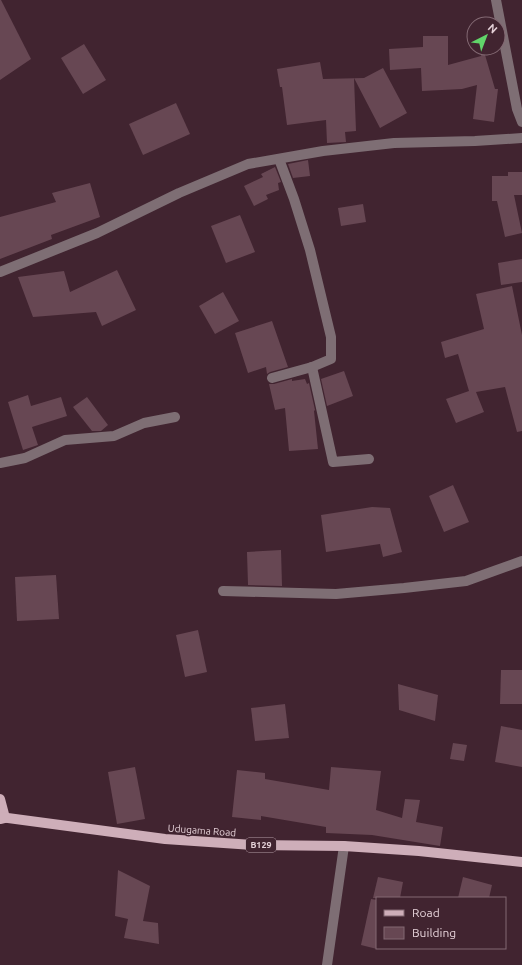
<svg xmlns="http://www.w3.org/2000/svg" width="522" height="965" viewBox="0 0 522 965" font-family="Ubuntu,sans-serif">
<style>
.building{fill:#674753}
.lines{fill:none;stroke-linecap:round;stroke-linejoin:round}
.minor{stroke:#7e6e74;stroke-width:10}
.major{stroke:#ceaeb9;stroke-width:10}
.labels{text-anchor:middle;stroke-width:3;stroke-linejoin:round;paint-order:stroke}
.shield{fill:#412430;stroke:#b49da6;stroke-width:1}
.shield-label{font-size:9px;font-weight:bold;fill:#e5d1d8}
.street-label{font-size:10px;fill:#e5d1d8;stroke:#412430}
</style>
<rect width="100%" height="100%" fill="#412430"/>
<!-- building -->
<g class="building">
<polygon points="0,0 1,0 31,59 0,80"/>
<polygon points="423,36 448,36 448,65 481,56 482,48 483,48 495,89 498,89 494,122 473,119 477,85 462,89 422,91 421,68 390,70 389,49 423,47"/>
<polygon points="84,44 106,80 83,94 61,58"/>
<polygon points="320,62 323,79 364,78 383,68 407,113 380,128 354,78 356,131 345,132 346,142 327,143 326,120 287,125 282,87 280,87 277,69"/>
<polygon points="176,103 190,134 143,155 129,124"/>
<polygon points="308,160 310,176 293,178 288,164"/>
<polygon points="275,167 281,182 278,183 279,190 266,195 268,199 254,206 244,186 263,177 261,174"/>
<polygon points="508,172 522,172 522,195 514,195 522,233 505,237 497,201 492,201 492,176 508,176"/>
<polygon points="90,183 100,217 51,235 52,239 0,259 0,217 56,202 52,193"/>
<polygon points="363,204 366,222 341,226 338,208"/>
<polygon points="240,215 255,252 226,263 211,226"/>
<polygon points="522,259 522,282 501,285 498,263"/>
<polygon points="117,270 136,310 102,326 96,312 33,317 18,277 64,271 70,292"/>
<polygon points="512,286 522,335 522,431 517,432 505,387 476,392 484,412 456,423 446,399 469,391 458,354 445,358 441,342 484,329 476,294"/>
<polygon points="223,292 239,321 215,334 199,306"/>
<polygon points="272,321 288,367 270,372 267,374 266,367 248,373 235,333"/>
<polygon points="344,371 353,396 327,406 321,379"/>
<polygon points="292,379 292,381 305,379 307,384 309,383 315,410 314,411 318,449 289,451 285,408 275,410 269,384 274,384"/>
<polygon points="28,395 31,406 61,397 67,416 32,427 38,445 23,450 8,402"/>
<polygon points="87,397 108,425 101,431 92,431 73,407"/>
<polygon points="453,485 469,522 444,532 429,496"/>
<polygon points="372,507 390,508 402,552 383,557 380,544 326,552 321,515"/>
<polygon points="281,550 282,586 248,585 247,552"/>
<polygon points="56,575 59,619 17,621 15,577"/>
<polygon points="198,630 207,672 185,677 176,635"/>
<polygon points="501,670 522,670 522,704 500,704"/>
<polygon points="398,684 438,695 435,721 399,710"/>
<polygon points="285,704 289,738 255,741 251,708"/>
<polygon points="501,726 522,730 522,767 495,762"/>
<polygon points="453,743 467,745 464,761 450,759"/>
<polygon points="135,767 145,819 117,824 108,772"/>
<polygon points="331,767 381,771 376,810 402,818 405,799 420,800 416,822 443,827 440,846 372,835 326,833 326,827 261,816 261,820 232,817 237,770 265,773 265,779 329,790"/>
<polygon points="118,870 150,886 143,921 158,923 159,944 124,938 128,919 115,916"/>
<polygon points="378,877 403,882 400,898 373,898"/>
<polygon points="463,877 492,885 489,898 458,898"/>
<polygon points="371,899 377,900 377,949 361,945"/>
</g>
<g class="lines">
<!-- minor -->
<g class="minor">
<polyline points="496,0 517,109 522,122"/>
<polyline points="0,272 97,233 179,193 248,164 323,151 394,143 475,141 522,138"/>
<polyline points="312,367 333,462 369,459"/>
<polyline points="272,378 312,367 331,359 331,337 310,250 294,199 279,159"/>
<polyline points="0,463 25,458 65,440 114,436 144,423 175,417"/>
<polyline points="223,591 336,594 404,588 466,581 522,561"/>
<polyline points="327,965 344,846"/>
</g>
<!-- major -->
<g class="major">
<polyline points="0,799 5,818 1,819"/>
<polyline points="0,817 165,839 253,845 344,846 419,851 522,862"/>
</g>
</g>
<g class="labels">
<!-- shield labels -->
<rect class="shield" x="246" y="838" width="30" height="14" rx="3"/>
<g class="shield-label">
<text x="261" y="848">B129</text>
</g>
<!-- street labels -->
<g class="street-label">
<text transform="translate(202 830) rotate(4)" y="4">Udugama Road</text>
</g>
</g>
<!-- legend -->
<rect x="376" y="897" width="130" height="52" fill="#412430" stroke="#836973"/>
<rect x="384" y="910" width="20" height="6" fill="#ceaeb9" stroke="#836973"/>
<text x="412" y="917" font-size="12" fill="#e5d1d8">Road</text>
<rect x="384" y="927" width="20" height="12" fill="#674753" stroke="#836973"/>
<text x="412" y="937" font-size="12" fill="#e5d1d8">Building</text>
<!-- north arrow -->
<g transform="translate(486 36) rotate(42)"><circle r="19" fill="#412430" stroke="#836973"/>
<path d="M0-3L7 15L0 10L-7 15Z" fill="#61d56a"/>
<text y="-6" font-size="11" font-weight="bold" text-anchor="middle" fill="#e5d1d8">N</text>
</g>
</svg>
